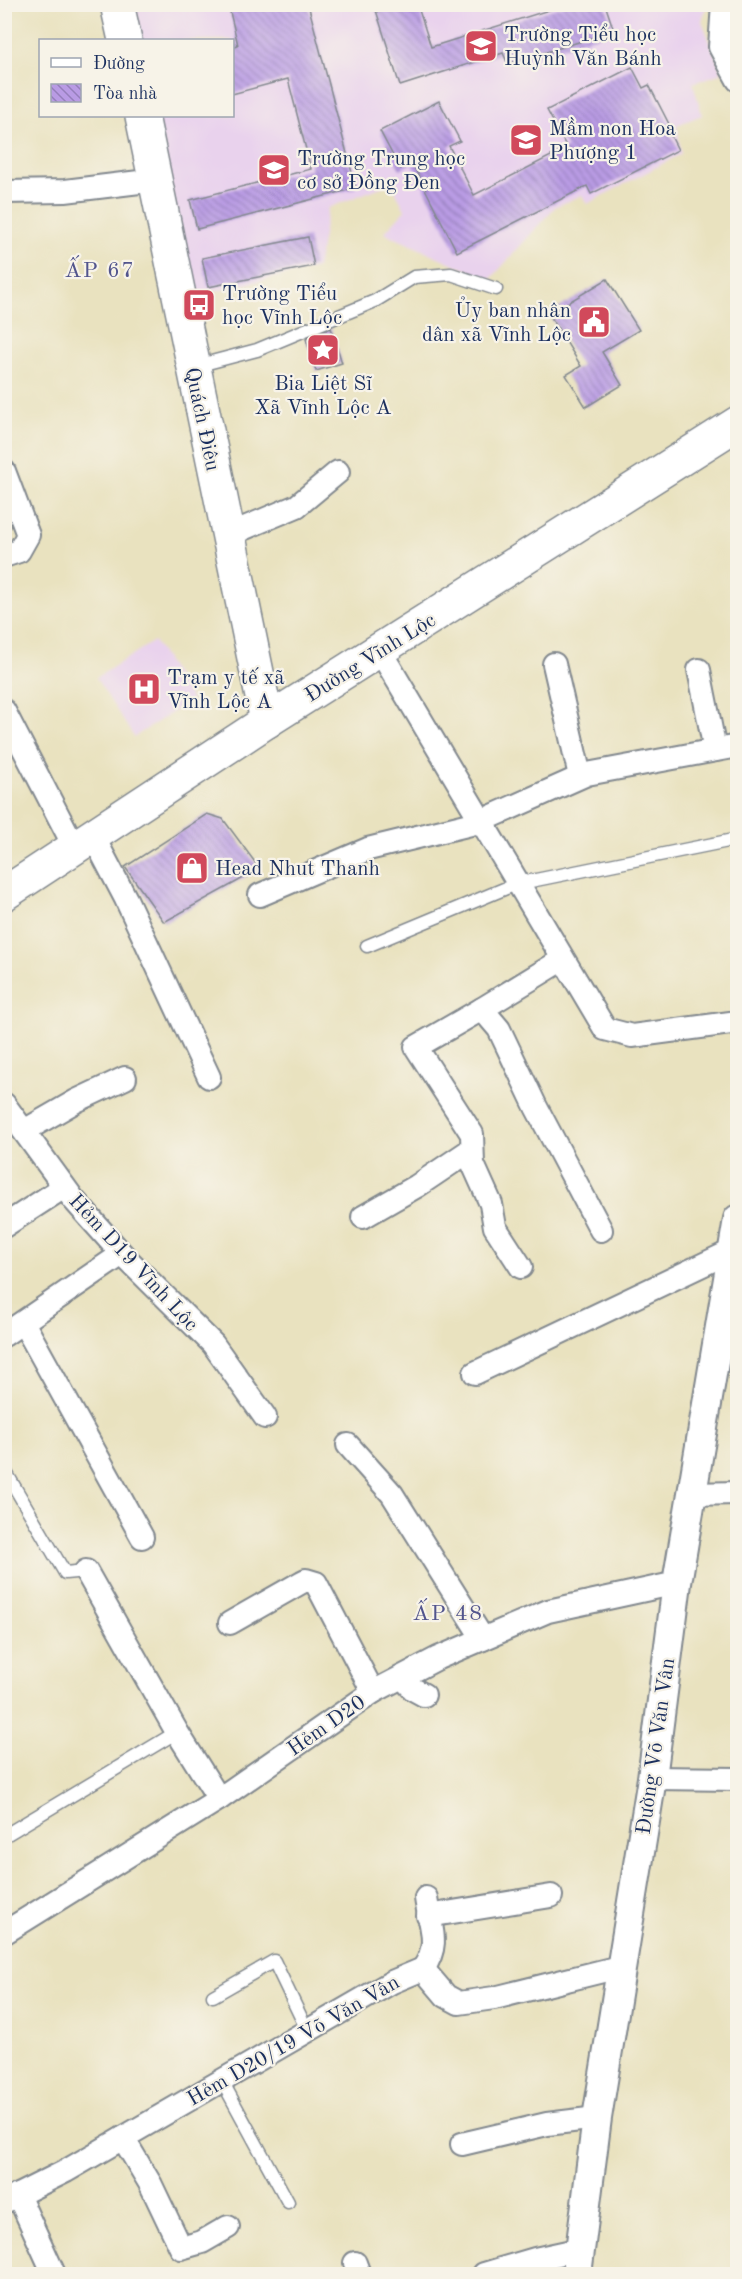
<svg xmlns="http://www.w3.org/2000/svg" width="742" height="2279" viewBox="0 0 742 2279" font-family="'Old Standard TT',serif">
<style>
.built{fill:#e9d2ed}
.building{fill:url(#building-back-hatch)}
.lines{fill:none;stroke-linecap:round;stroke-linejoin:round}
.service-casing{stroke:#82888e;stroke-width:15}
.minor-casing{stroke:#82888e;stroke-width:26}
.tertiary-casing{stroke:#82888e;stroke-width:32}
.secondary-casing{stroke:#82888e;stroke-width:36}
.service{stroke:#fff;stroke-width:12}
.minor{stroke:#fff;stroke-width:22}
.tertiary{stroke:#fff;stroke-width:28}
.secondary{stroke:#fff;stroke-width:33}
.labels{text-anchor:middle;stroke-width:4.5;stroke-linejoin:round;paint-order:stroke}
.poi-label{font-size:21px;fill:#1b2f5e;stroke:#f7f3e8;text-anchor:start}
.street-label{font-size:21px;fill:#1b2f5e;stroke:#f7f3e8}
.neighbourhood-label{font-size:22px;letter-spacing:1.5px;fill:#52558d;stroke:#f7f3e8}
</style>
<defs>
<pattern id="building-back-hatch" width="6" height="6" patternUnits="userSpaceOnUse" patternTransform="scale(1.5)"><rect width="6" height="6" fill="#b99be4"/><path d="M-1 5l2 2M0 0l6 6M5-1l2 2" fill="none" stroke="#967fbc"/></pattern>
</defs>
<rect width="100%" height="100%" fill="#f7f3e8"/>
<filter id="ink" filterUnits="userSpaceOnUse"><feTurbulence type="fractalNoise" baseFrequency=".0167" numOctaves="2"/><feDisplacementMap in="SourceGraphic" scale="12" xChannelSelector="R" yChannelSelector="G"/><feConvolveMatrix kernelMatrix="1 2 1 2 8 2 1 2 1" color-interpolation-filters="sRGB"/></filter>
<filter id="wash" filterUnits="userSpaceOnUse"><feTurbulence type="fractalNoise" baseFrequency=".008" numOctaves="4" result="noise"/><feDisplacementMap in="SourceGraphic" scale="24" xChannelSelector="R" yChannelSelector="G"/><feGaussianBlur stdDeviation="1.35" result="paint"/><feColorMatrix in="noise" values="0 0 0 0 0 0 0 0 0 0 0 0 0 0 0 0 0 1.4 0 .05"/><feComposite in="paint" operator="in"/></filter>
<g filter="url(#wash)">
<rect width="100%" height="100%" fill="#e9e2bf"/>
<!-- built -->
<g class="built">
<polygon points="131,5 707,5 702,21 722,73 693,83 702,115 677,125 681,154 587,204 582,195 555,207 490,280 384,233 405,210 391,183 328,208 317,268 194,296 155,116 232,116 232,40 139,40"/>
<polygon points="154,641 192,700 134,737 96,678"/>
</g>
<g id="blocks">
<!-- building -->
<g class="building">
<polygon points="228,4 308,4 356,188 197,229 190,200 311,169 288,79 232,94 232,47 238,45"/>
<polygon points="374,4 417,4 431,47 568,4 605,4 614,31 508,64 503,53 400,86"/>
<polygon points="632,67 643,88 649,85 670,126 667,128 678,150 591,194 587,186 457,252 412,163 400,169 380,131 439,101 460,141 449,146 474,195 567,148 547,110"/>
<polygon points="308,237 314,266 208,287 202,258"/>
<polygon points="607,279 639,330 602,352 622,385 586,407 566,375 581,366 549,314"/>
<polygon points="331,328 342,363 316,371 306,339"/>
<polygon points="207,814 223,819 260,869 164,922 125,867"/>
</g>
</g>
</g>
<g filter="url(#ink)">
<use href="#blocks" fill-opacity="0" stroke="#82888e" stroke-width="1.5"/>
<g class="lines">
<!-- service casing -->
<g class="service-casing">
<g id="service">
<polyline points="720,47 738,39"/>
<polyline points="196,366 257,350 375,301 414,277 451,274 496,289"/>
<polyline points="367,946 516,884 738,839"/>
<polyline points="4,1469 65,1573 86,1571"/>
<polyline points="4,1836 177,1732"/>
<polyline points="213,1996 274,1961 308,2032"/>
<polyline points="222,2081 288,2202"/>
</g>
</g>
<!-- minor casing -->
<g class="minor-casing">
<g id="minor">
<polyline points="723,4 720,47 738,80"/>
<polyline points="4,192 65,191 156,180"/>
<polyline points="4,471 28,535 19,551 4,556"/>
<polyline points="228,535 297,506 338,472"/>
<polyline points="380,651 605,1029 632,1036 738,1022"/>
<polyline points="554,664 580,776"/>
<polyline points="699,670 715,750"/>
<polyline points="4,711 75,848"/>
<polyline points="93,836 126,899 209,1077"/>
<polyline points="260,895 368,849 479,822 587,774 738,746"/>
<polyline points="562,960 482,1009 499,1029 536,1107 601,1230"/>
<polyline points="482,1009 416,1047 472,1134 473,1164 491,1204 495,1227 521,1267"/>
<polyline points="4,1104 74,1200 122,1254 213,1344 265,1417"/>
<polyline points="24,1131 76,1101 125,1078"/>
<polyline points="363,1217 417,1186 472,1149"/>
<polyline points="4,1226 64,1187"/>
<polyline points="24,1324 142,1537"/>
<polyline points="4,1335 122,1254"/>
<polyline points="475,1373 738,1248"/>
<polyline points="348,1445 392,1494 483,1639"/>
<polyline points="691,1494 738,1493"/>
<polyline points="86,1571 177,1732 219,1799"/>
<polyline points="230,1623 302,1582 306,1580 316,1583 373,1692"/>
<polyline points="404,1679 413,1689 424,1695"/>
<polyline points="652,1778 738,1779"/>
<polyline points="428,1916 551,1896"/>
<polyline points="4,1933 219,1799 373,1692 438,1658 548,1611 677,1583"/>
<path d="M423 1969C441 1943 430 1928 426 1898"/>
<polyline points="123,2138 151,2185 181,2248 202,2242 228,2227"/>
<polyline points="462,2144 547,2124 597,2118"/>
<polyline points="18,2195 54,2274"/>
<polyline points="4,2202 66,2171 392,1982 423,1969 446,1996 459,2003 494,1998 623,1966"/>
<polyline points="355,2263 359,2274"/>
<polyline points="484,2274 535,2259 581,2249"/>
</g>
</g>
<!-- tertiary casing -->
<g class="tertiary-casing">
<polyline id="tertiary" points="577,2274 597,2118 652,1778 677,1583 738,1219"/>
</g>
<!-- secondary casing -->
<g class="secondary-casing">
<g id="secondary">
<polyline points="117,4 125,40"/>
<polyline points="142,116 267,721"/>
<polyline points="4,894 267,721 738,423"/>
</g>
</g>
<!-- service -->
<use href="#service" class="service"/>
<!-- minor -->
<use href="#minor" class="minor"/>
<!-- tertiary -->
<use href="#tertiary" class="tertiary"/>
<!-- secondary -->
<use href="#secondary" class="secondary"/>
</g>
</g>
<!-- icons -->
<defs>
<g id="school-square" transform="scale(1.725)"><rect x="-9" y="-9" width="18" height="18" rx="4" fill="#d1495b" stroke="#f7f3e8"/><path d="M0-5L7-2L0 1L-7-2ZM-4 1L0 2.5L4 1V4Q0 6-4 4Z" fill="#fff"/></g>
<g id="bus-square" transform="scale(1.725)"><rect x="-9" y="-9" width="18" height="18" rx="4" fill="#d1495b" stroke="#f7f3e8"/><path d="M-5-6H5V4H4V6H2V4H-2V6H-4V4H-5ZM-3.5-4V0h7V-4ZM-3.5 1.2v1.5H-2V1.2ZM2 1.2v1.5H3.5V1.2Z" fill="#fff"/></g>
<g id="civic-square" transform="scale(1.725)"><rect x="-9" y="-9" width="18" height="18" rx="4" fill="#d1495b" stroke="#f7f3e8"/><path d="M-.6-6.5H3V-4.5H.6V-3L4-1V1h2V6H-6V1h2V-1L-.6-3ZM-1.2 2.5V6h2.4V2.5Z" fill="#fff"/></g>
<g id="sight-square" transform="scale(1.725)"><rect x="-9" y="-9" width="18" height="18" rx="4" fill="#d1495b" stroke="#f7f3e8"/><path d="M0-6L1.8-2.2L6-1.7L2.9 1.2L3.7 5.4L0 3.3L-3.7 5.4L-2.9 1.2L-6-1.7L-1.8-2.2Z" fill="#fff"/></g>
<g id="hospital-square" transform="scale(1.725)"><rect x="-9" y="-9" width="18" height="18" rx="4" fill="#d1495b" stroke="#f7f3e8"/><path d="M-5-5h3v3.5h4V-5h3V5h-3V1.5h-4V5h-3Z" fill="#fff"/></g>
<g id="shop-square" transform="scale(1.725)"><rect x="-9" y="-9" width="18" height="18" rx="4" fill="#d1495b" stroke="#f7f3e8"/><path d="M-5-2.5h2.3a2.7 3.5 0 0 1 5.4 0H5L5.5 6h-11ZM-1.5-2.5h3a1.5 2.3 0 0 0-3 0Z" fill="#fff"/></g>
</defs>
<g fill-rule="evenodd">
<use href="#school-square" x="481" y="46"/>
<use href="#school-square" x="526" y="140"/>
<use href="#school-square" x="274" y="170"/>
<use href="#bus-square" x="199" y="305"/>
<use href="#civic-square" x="594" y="322"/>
<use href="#sight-square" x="323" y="350"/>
<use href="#hospital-square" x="144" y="689"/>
<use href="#shop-square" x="192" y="868"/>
</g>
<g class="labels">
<!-- poi labels -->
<g class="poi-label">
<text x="504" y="41">Trường Tiểu học<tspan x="504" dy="24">Huỳnh Văn Bánh</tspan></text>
<text x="549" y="135">Mầm non Hoa<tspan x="549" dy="24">Phượng 1</tspan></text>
<text x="297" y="165">Trường Trung học<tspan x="297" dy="24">cơ sở Đồng Đen</tspan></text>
<text x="222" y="300">Trường Tiểu<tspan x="222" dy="24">học Vĩnh Lộc</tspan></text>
<text x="571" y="317" text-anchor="end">Ủy ban nhân<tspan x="571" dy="24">dân xã Vĩnh Lộc</tspan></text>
<text x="323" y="390" text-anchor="middle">Bia Liệt Sĩ<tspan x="323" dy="24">Xã Vĩnh Lộc A</tspan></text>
<text x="167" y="684">Trạm y tế xã<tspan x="167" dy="24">Vĩnh Lộc A</tspan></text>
<text x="215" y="875">Head Nhut Thanh</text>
</g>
<!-- street labels -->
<g class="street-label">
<text transform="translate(203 419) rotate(78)" y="7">Quách Điêu</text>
<text transform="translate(370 657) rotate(-32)" y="7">Đường Vĩnh Lộc</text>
<text transform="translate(134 1262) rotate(47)" y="7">Hẻm D19 Vĩnh Lộc</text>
<text transform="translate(326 1725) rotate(-35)" y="7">Hẻm D20</text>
<text transform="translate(655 1746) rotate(-82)" y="7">Đường Võ Văn Vân</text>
<text transform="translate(293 2040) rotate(-30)" y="7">Hẻm D20/19 Võ Văn Vân</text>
</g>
<!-- neighbourhood labels -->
<g class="neighbourhood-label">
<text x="100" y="277">ẤP 67</text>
<text x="448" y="1620">ẤP 48</text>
</g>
</g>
<!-- margin -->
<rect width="742" height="2279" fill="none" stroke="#f7f3e8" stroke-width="24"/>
<!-- legend -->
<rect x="39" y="39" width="195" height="78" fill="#f7f3e8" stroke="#9fa5b1" stroke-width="1.5"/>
<rect x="51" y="58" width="30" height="9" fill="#ffffff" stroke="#9fa5b1" stroke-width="1.5"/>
<text x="93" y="69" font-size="18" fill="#1b2f5e">Đường</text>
<rect x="51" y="84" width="30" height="18" fill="url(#building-back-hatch)" stroke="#9fa5b1" stroke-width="1.5"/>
<text x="93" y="99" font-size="18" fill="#1b2f5e">Tòa nhà</text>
</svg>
